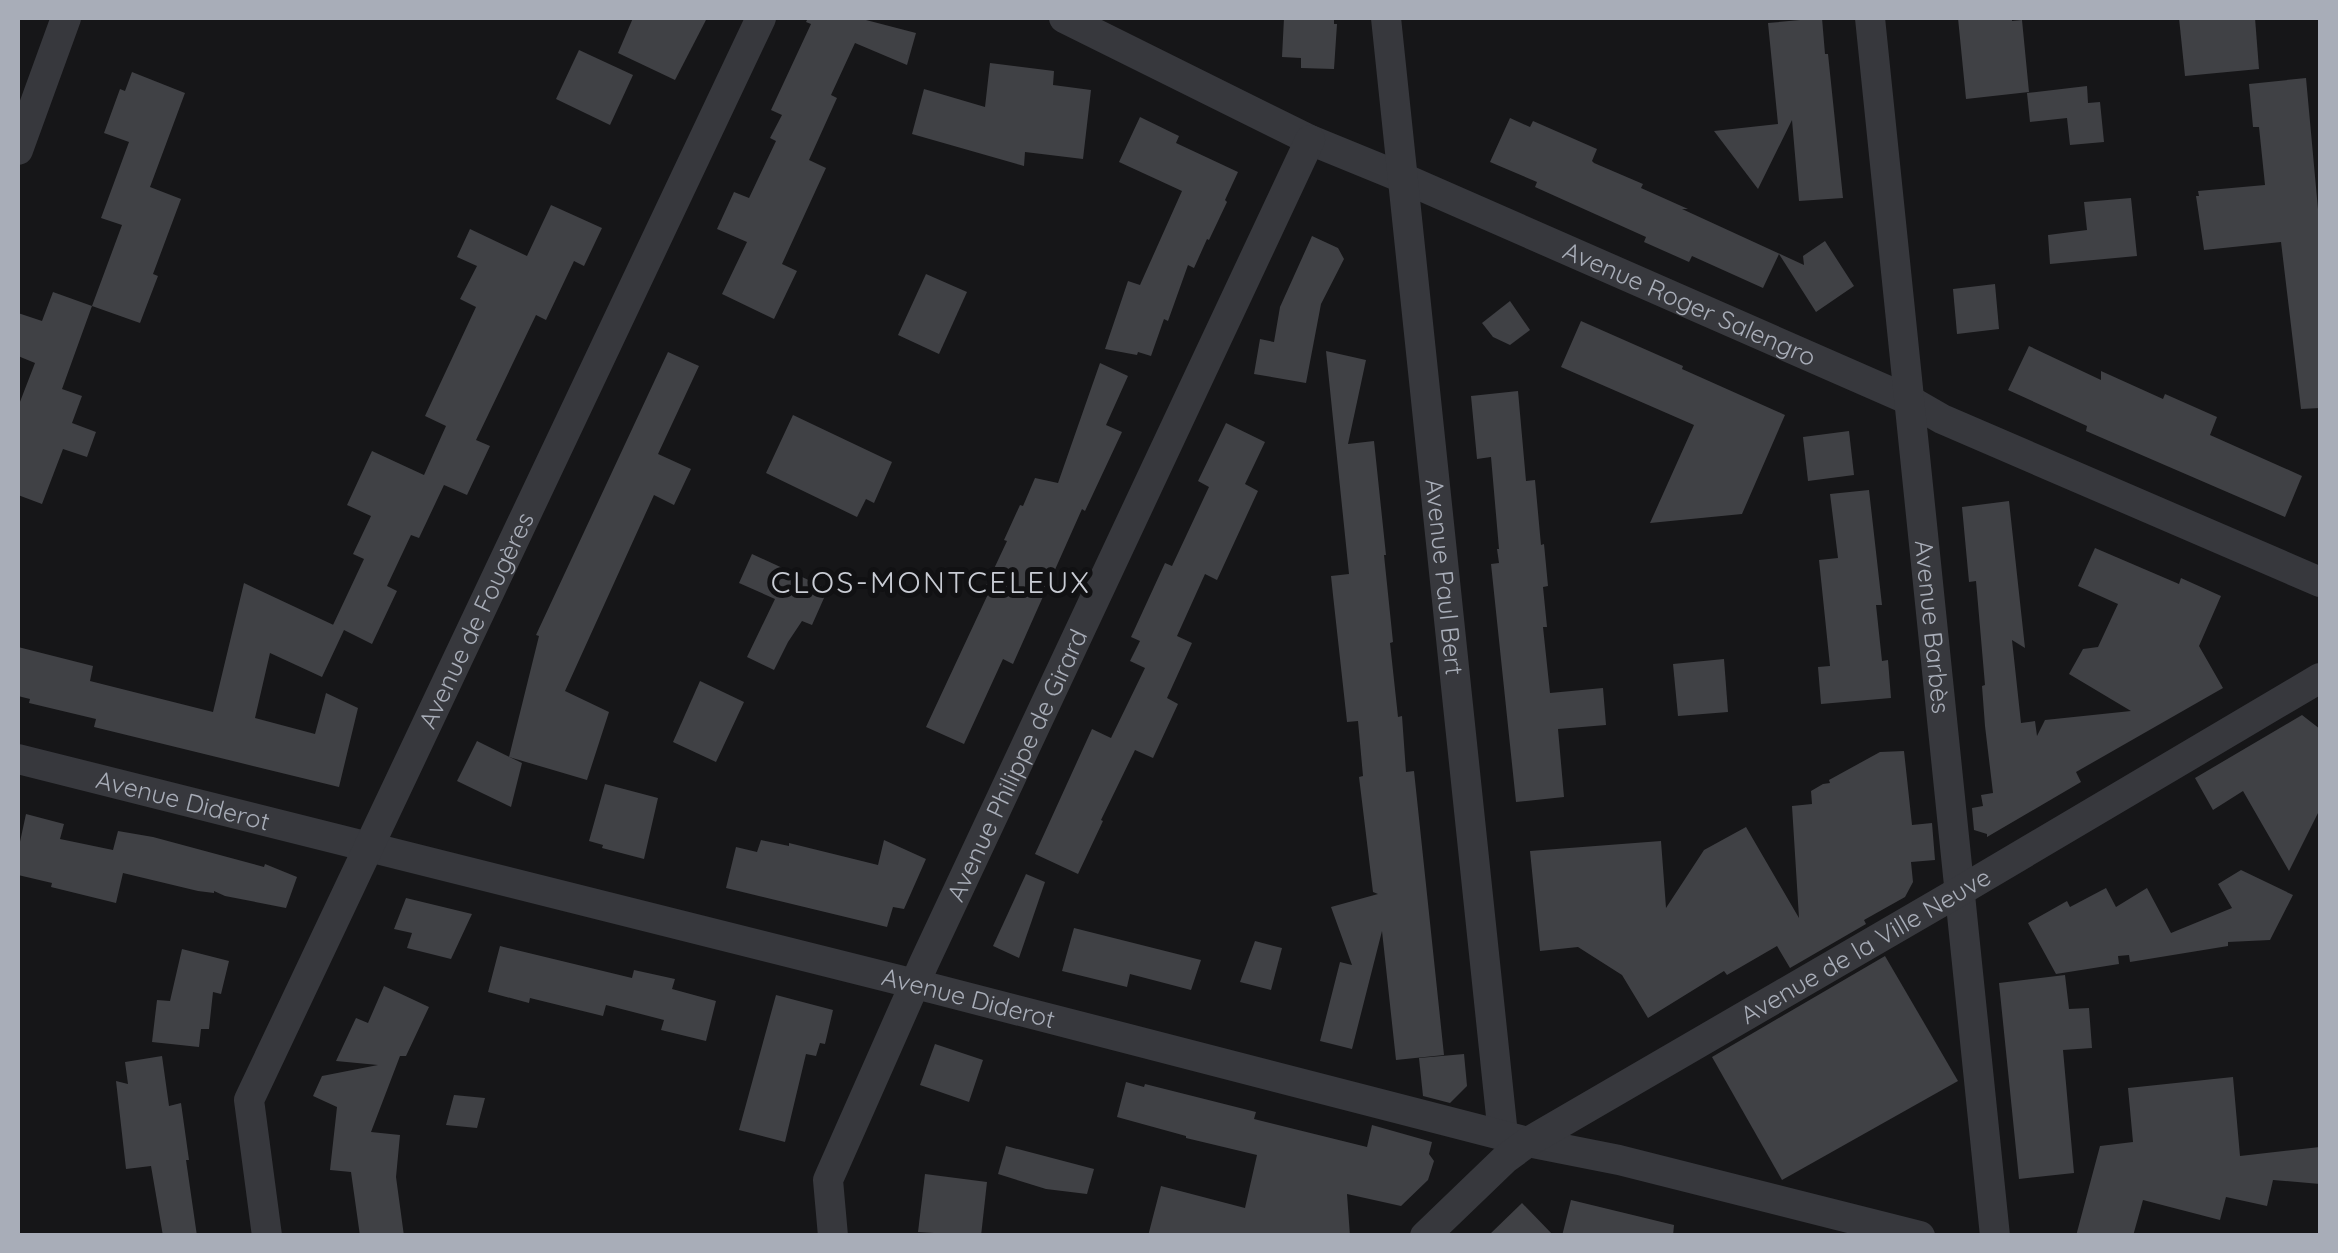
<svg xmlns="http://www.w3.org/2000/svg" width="2338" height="1253" viewBox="0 0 2338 1253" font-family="Quicksand,sans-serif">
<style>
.building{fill:#404145}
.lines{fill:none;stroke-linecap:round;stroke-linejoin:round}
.minor{stroke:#37383d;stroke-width:30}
.labels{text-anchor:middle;stroke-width:10;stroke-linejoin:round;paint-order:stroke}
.street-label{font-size:25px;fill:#a8adb8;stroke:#111113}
.quarter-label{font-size:30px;letter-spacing:2.5px;fill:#c9ccd4;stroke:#111113}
</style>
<rect width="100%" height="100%" fill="#161618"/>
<!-- building -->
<g class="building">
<polygon points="633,18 707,18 675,80 618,53"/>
<polygon points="808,18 867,18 866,20 916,33 907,65 855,43 831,95 837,98 809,160 826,168 782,264 797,271 774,319 722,294 747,242 717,229 734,192 749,198 776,141 770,138 782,115 771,110 811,24 806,22"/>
<polygon points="1284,18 1334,18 1334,24 1337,24 1334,69 1301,68 1301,58 1282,57"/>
<polygon points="1822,18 1825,54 1828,54 1843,198 1799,201 1792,120 1758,189 1714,131 1778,124 1768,23"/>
<polygon points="1958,18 2012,18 2012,21 2022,20 2029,92 1966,99"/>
<polygon points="2179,18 2255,18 2259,69 2185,76"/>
<polygon points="579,50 633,75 610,125 556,99"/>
<polygon points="990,63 1054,71 1053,85 1091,90 1083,159 1025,152 1024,166 912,134 924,89 985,107"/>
<polygon points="132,72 185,93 150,187 181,199 153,274 158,276 140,323 92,306 122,225 101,218 129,142 104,133 120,89 125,91"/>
<polygon points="2306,78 2320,231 2320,408 2301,409 2281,242 2204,250 2196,196 2199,196 2198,191 2265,185 2259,127 2253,127 2249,84"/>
<polygon points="2087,86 2088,103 2100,102 2104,142 2070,145 2067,118 2030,122 2027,93"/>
<polygon points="1140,117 1179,136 1176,143 1238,172 1225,200 1227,202 1209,240 1207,239 1194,268 1188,265 1168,321 1164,319 1151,356 1138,352 1137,355 1105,349 1128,281 1140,285 1182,191 1119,162"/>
<polygon points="1510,118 1530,127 1533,121 1597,149 1592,161 1594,163 1643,184 1641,188 1688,209 1682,209 1804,265 1803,256 1825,241 1854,286 1816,312 1779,254 1763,288 1692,256 1689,262 1644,242 1646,237 1535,187 1537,182 1490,162"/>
<polygon points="2131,198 2137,256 2050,264 2048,235 2087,230 2084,202"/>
<polygon points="551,205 602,228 584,266 574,261 546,320 536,315 476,440 490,446 467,495 444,485 419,538 411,535 387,586 397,591 372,644 344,630 322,677 270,653 255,718 315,734 326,693 358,708 339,787 94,727 96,719 29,703 30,699 18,696 18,647 93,666 90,681 213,712 244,583 340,628 333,625 364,559 353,554 371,516 347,505 372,451 424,475 446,426 425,416 476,307 460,299 477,266 457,257 470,229 527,256"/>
<polygon points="1312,236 1338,248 1344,259 1321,304 1306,383 1254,374 1260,339 1274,342 1280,307"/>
<polygon points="926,274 967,292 939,354 898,335"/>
<polygon points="1995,284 1999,329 1957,334 1953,289"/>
<polygon points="53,292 92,306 62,389 82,396 72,423 96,432 87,457 63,449 42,504 18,495 18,407 35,363 18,356 18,313 42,321"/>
<polygon points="1510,301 1530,330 1510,345 1493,337 1482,323"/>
<polygon points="1581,321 1683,366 1682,369 1785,415 1742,514 1650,523 1694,425 1561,367"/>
<polygon points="2029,346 2101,380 2101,371 2163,399 2165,394 2217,417 2210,435 2302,476 2285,517 2086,431 2087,426 2008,390"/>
<polygon points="1326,351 1366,360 1348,444 1374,441 1386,555 1384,555 1393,642 1390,643 1398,717 1402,716 1406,772 1414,771 1444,1055 1396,1060 1382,931 1352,1049 1320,1041 1340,962 1352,965 1331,907 1378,894 1373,892 1359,777 1363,776 1358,721 1347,722 1333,595 1331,576 1349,574"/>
<polygon points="668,352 699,366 658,454 691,469 674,505 654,495 565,691 609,712 587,780 509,757 539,636 536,635"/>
<polygon points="1100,363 1128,376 1106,425 1122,432 1085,511 1082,509 1013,664 1003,659 964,744 926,727 989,592 984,590 1007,541 1004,540 1020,505 1023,506 1035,478 1058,483"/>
<polygon points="1518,391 1526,481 1535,480 1541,545 1544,544 1548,586 1543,587 1547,627 1543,627 1550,693 1603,688 1606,725 1558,729 1564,797 1516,802 1491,564 1499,563 1497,549 1499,549 1491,457 1477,459 1471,396"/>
<polygon points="793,415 892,462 874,503 866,499 857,517 766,473"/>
<polygon points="1226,423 1265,442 1245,484 1258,491 1217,580 1205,574 1177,636 1192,643 1167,698 1178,704 1153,758 1135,750 1101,820 1103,821 1078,874 1035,854 1092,729 1111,738 1145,668 1130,661 1140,641 1131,637 1165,563 1172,566 1209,487 1198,481"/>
<polygon points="1849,431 1854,475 1808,481 1803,437"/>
<polygon points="1869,490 1882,605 1876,605 1882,661 1888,660 1891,698 1821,704 1818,667 1830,666 1819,560 1838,558 1830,494"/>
<polygon points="2009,501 2025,648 2012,640 2021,723 2035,721 2037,736 2045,720 2131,711 2069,674 2083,649 2098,647 2118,604 2078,586 2095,548 2179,584 2181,578 2221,596 2199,646 2223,688 2076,772 2081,782 1987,837 1987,834 1974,830 1972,808 1983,806 1981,795 1993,793 1985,726 1982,686 1985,685 1976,581 1969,582 1962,507"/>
<polygon points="752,554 828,589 812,625 802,621 788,642 774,670 747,657 775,599 739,583"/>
<polygon points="1724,659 1728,712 1678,716 1673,664"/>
<polygon points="700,681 744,702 716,762 673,742"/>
<polygon points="2302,715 2320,729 2320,809 2289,871 2243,791 2213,810 2195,778"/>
<polygon points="477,741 522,763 511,807 457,781"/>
<polygon points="1904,751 1912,825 1932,823 1935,860 1911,862 1913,882 1905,897 1864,920 1866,924 1790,968 1777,946 1727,975 1724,971 1648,1018 1622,975 1578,947 1540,951 1530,851 1661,841 1666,908 1704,850 1746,827 1799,918 1792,806 1812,804 1811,791 1823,784 1830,783 1829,780 1880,752"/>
<polygon points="605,784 658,798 644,859 602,848 603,845 589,841"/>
<polygon points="26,814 64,824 60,839 113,850 118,831 153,837 264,867 265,864 297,877 286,908 225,896 214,891 214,893 198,891 123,873 116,903 51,887 52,883 18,875 18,851"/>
<polygon points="761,840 789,846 789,843 878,865 884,840 926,859 904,909 893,907 887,927 726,888 736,847 757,852"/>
<polygon points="2241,870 2293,895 2270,940 2228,942 2228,946 2130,962 2129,955 2118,956 2119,964 2056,974 2028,923 2067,901 2070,907 2106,888 2116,907 2147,888 2171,933 2232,908 2218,884"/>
<polygon points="1026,874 1045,882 1019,958 993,946"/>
<polygon points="406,898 472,914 451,959 407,948 412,933 394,929"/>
<polygon points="1074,928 1201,960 1191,990 1130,974 1127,987 1062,971"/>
<polygon points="1255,941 1282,948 1271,990 1240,982"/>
<polygon points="500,946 632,978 634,970 675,979 672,989 716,1001 706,1041 661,1030 664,1020 606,1005 603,1016 530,998 529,1003 488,992"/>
<polygon points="182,949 229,961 221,994 213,992 209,1029 201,1029 199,1047 152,1042 157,1000 170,1001"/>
<polygon points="1885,956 1958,1081 1782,1180 1712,1057"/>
<polygon points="2065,975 2069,1009 2089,1008 2092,1048 2063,1050 2074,1173 2019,1179 1999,983"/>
<polygon points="384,986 429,1007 406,1056 400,1056 371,1132 400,1135 396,1177 404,1236 360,1236 351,1172 330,1170 337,1107 313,1096 322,1076 378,1065 336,1061 356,1018 368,1023"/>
<polygon points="776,995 833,1010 825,1044 820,1043 816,1056 806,1054 785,1142 739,1130"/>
<polygon points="935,1044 983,1060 969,1102 920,1085"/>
<polygon points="1464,1054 1467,1086 1450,1103 1423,1096 1419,1058"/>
<polygon points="162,1056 169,1106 181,1103 189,1160 186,1160 197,1236 163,1236 151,1166 126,1169 116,1081 128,1084 125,1062"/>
<polygon points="2233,1077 2240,1156 2320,1147 2320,1184 2273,1180 2267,1206 2226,1197 2220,1220 2143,1200 2133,1236 2076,1236 2100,1146 2133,1142 2128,1088"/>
<polygon points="1126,1082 1144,1087 1145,1084 1256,1112 1254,1119 1367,1147 1372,1125 1432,1142 1429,1154 1434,1161 1428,1180 1401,1206 1347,1194 1350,1236 1148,1236 1161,1186 1245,1208 1257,1155 1186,1138 1186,1136 1117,1117"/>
<polygon points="454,1095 485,1098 477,1128 446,1125"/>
<polygon points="1006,1146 1094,1169 1087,1194 1046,1189 998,1174"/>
<polygon points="925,1174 987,1182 981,1236 918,1232"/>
<polygon points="1571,1200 1674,1225 1673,1236 1562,1236"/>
<polygon points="1522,1203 1554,1236 1488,1236"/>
</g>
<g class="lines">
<!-- minor -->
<g class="minor">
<path id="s1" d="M1064 18 1310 140 1403 178 1909 400 1942 419 2320 582"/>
<path id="s2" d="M1386 18 1503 1135"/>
<path id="s3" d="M1870 18 1995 1236"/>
<polyline points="18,150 66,18"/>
<path id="s4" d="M18 759 939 990 1528 1142 1619 1160 1920 1236"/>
<path id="s5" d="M267 1236 249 1100 761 18"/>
<path id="s6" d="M833 1236 828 1180 924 963 1310 140"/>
<path id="s7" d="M1425 1236 1505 1159 1528 1142 1960 891 2320 678"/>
</g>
</g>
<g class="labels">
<!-- street labels -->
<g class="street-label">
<text dy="9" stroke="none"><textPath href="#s1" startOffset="688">Avenue Roger Salengro</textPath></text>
<text dy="9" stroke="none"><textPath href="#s2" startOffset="562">Avenue Paul Bert</textPath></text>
<text dy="9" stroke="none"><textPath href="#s5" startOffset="668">Avenue de Fougères</textPath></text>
<text dy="9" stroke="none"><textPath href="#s3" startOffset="612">Avenue Barbès</textPath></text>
<text dy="9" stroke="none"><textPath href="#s6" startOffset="512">Avenue Philippe de Girard</textPath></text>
<text dy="9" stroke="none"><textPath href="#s4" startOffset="170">Avenue Diderot</textPath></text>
<text dy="9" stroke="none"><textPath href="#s7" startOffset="530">Avenue de la Ville Neuve</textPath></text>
<text dy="9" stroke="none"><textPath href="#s4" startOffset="980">Avenue Diderot</textPath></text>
</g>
<!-- quarter labels -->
<g class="quarter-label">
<text x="931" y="593">CLOS-MONTCELEUX</text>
</g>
</g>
<!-- border -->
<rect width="2338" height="1253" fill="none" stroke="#a8adb8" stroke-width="40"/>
</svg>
